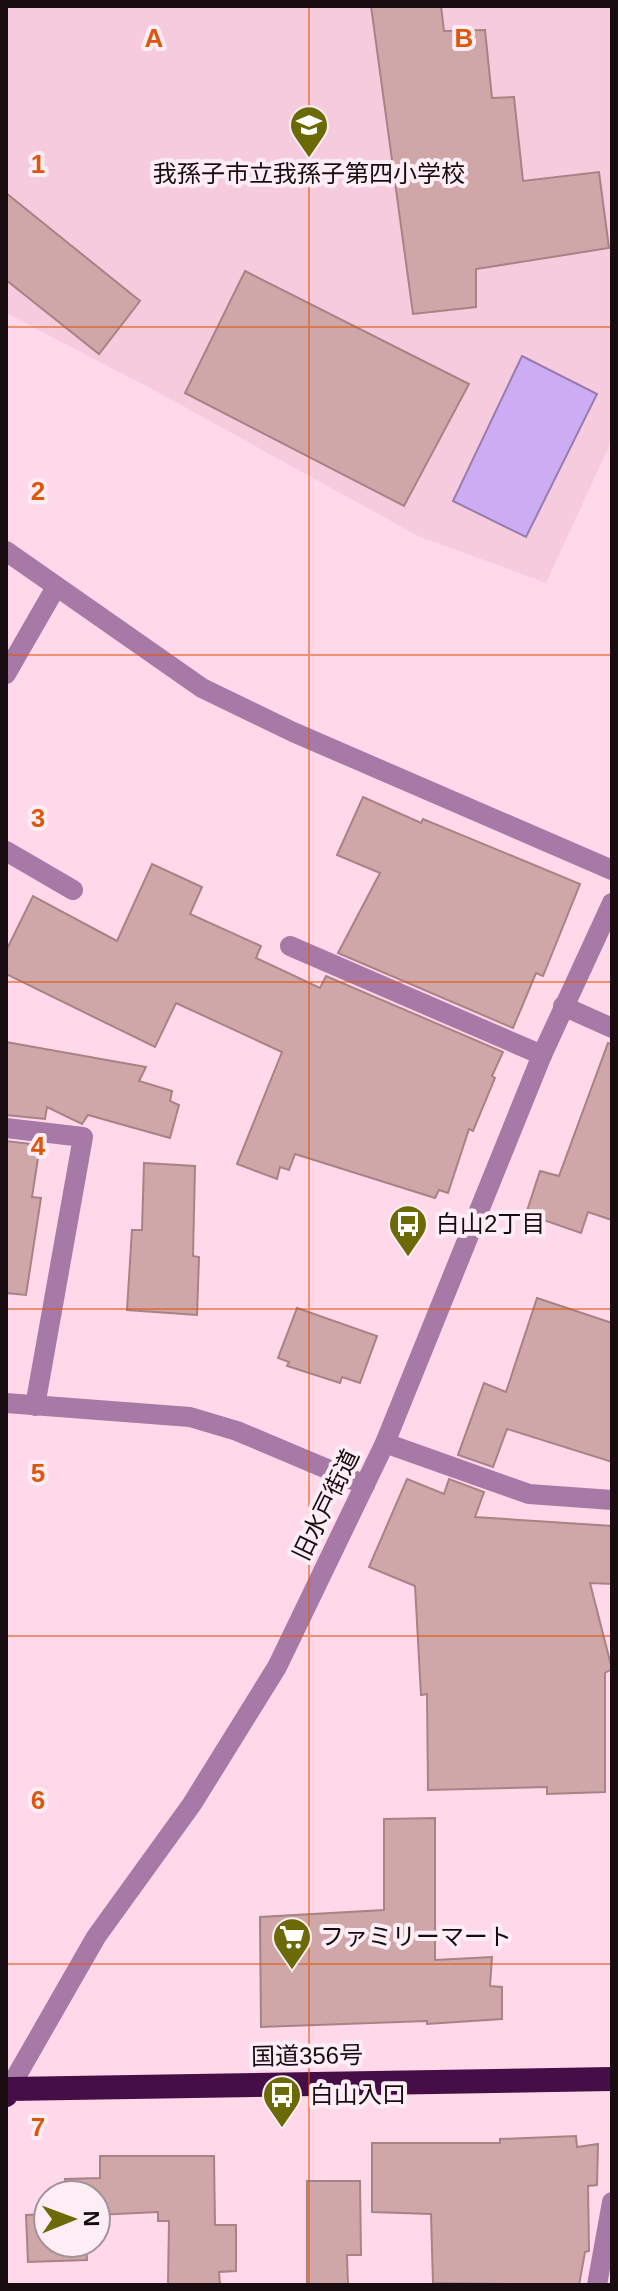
<svg xmlns="http://www.w3.org/2000/svg" width="618" height="2291" viewBox="0 0 618 2291" font-family="Helvetica,'Noto Sans JP',sans-serif">
<style>
.built{fill:#f7cbde}
.water{fill:#ccadf3;stroke:#967daf;stroke-width:2}
.building{fill:#cfa7a9;stroke:#a88284;stroke-width:2}
.lines{fill:none;stroke-linecap:round;stroke-linejoin:round}
.minor{stroke:#a779a6;stroke-width:20}
.highway{stroke:#460e47;stroke-width:24}
.grid{fill:none;stroke:#de550c;stroke-width:2;stroke-opacity:0.55}
.labels{text-anchor:middle;stroke-width:8;stroke-linejoin:round;paint-order:stroke}
.poi-label{font-size:24px;fill:#180c11;stroke:#fdedf4;text-anchor:start}
.street-label{font-size:24px;fill:#180c11;stroke:#fdedf4}
.grid-label{font-size:26px;text-anchor:middle;font-weight:bold;fill:#de550c;stroke:#fdedf4;stroke-width:8;stroke-linejoin:round;paint-order:stroke}
</style>
<rect width="100%" height="100%" fill="#ffd9e9"/>
<!-- built -->
<polygon class="built" points="6,6 612,6 612,440 546,583 418,536 161,394 6,313"/>
<!-- water -->
<polygon class="water" points="522,356 597,394 526,537 453,501"/>
<!-- building -->
<g class="building">
<polygon points="371,6 441,6 444,31 485,30 492,98 514,97 523,181 599,172 609,248 476,269 476,307 413,314"/>
<polygon points="6,193 140,301 99,354 6,280"/>
<polygon points="245,271 469,384 404,506 185,393"/>
<polygon points="363,797 421,823 423,819 580,884 543,976 536,973 513,1028 338,953 380,873 337,855"/>
<polygon points="152,864 202,887 190,914 261,946 256,958 320,988 326,976 503,1052 492,1076 495,1078 473,1131 469,1129 448,1193 439,1190 435,1198 295,1154 289,1170 280,1167 277,1179 237,1164 282,1052 176,1003 155,1047 6,974 6,951 33,896 117,941"/>
<polygon points="6,1042 146,1067 139,1081 172,1091 170,1101 179,1105 170,1138 88,1115 82,1124 47,1107 45,1119 6,1115"/>
<polygon points="608,1043 612,1044 612,1220 588,1212 581,1233 526,1214 540,1171 559,1176"/>
<polygon points="6,1141 40,1145 32,1197 41,1198 26,1295 6,1293"/>
<polygon points="144,1163 195,1166 193,1256 199,1257 197,1315 127,1310 132,1230 142,1230"/>
<polygon points="537,1298 612,1323 612,1462 507,1429 493,1467 458,1455 484,1383 506,1392"/>
<polygon points="297,1308 377,1336 360,1383 342,1377 340,1383 287,1366 289,1362 278,1358"/>
<polygon points="407,1479 444,1494 449,1479 484,1492 475,1517 612,1526 612,1584 590,1583 612,1669 605,1673 605,1792 547,1794 547,1787 428,1790 427,1694 421,1695 415,1586 369,1567"/>
<polygon points="435,1818 435,1960 492,1957 490,1986 502,1987 502,2019 427,2024 427,2021 261,2027 260,1917 384,1910 384,1819"/>
<polygon points="576,2136 577,2147 598,2144 597,2185 588,2186 589,2251 585,2252 579,2285 433,2283 431,2214 372,2212 372,2143 500,2143 500,2139"/>
<polygon points="100,2156 214,2156 215,2225 236,2225 236,2271 219,2272 220,2285 168,2285 169,2221 158,2221 158,2212 96,2215 96,2195 66,2195 65,2179 100,2178"/>
<polygon points="307,2181 360,2181 361,2255 347,2255 348,2285 307,2285"/>
<polygon points="48,2214 48,2243 86,2243 87,2260 28,2262 26,2215"/>
</g>
<g class="lines">
<!-- minor -->
<g class="minor">
<polyline points="6,551 202,688 293,732 612,870"/>
<polyline points="6,674 56,587"/>
<polyline points="6,851 73,890"/>
<polyline points="290,946 542,1055"/>
<polyline points="563,1006 612,1028"/>
<polyline points="6,1128 83,1137 35,1406"/>
<polyline points="6,1403 190,1417 237,1431 365,1485"/>
<polyline points="385,1443 529,1494 612,1500"/>
<polyline points="9,2089 96,1937 192,1804 277,1667 385,1443 542,1055 612,903"/>
<polyline points="597,2285 612,2202"/>
</g>
<!-- highway -->
<polyline class="highway" points="6,2095 9,2089 612,2079"/>
</g>
<!-- grid -->
<path class="grid" d="M309 6V2285M6 327H612M6 655H612M6 982H612M6 1309H612M6 1636H612M6 1964H612"/>
<!-- icons -->
<defs>
<g id="school-pin" transform="scale(2)"><path d="M0 17L-7.5 6A9.5 9.5 0 1 1 7.5 6Z" fill="#6c6a07" stroke="#fdedf4"/><path d="M0-5L7-2L0 1L-7-2ZM-4 1L0 2.5L4 1V4Q0 6-4 4Z" fill="#fff"/></g>
<g id="bus-pin" transform="scale(2)"><path d="M0 17L-7.5 6A9.5 9.5 0 1 1 7.5 6Z" fill="#6c6a07" stroke="#fdedf4"/><path d="M-5-6H5V4H4V6H2V4H-2V6H-4V4H-5ZM-3.5-4V0h7V-4ZM-3.5 1.2v1.5H-2V1.2ZM2 1.2v1.5H3.5V1.2Z" fill="#fff"/></g>
<g id="supermarket-pin" transform="scale(2)"><path d="M0 17L-7.5 6A9.5 9.5 0 1 1 7.5 6Z" fill="#6c6a07" stroke="#fdedf4"/><path d="M-6-5.5h2.5l.6 2H6L4.5 2H-2.5L-4.4-4H-6ZM-1.5 3.2a1.3 1.3 0 1 0 .1 0ZM3 3.2a1.3 1.3 0 1 0 .1 0Z" fill="#fff"/></g>
</defs>
<g fill-rule="evenodd">
<use href="#school-pin" x="309" y="125"/>
<use href="#bus-pin" x="408" y="1224"/>
<use href="#supermarket-pin" x="292" y="1937"/>
<use href="#bus-pin" x="282" y="2095"/>
</g>
<g class="labels">
<!-- poi labels -->
<g class="poi-label">
<text x="309" y="182" text-anchor="middle">我孫子市立我孫子第四小学校</text>
<text x="436" y="1232">白山2丁目</text>
<text x="320" y="1945">ファミリーマート</text>
<text x="310" y="2103">白山入口</text>
</g>
<!-- street labels -->
<g class="street-label">
<text transform="translate(326 1505) rotate(-64)" y="8">旧水戸街道</text>
<text transform="translate(307 2056) rotate(-1)" y="8">国道356号</text>
</g>
</g>
<g class="grid-label">
<text x="154" y="47">A</text>
<text x="464" y="47">B</text>
<text x="38" y="173">1</text>
<text x="38" y="500">2</text>
<text x="38" y="827">3</text>
<text x="38" y="1155">4</text>
<text x="38" y="1482">5</text>
<text x="38" y="1809">6</text>
<text x="38" y="2136">7</text>
</g>
<!-- border -->
<rect width="618" height="2291" fill="none" stroke="#180c11" stroke-width="16"/>
<!-- north arrow -->
<g transform="translate(72 2219) rotate(89)"><circle r="38" fill="#fdedf4" stroke="#a19399" stroke-width="2"/>
<path d="M0-6L14 30L0 20L-14 30Z" fill="#6c6a07"/>
<text y="-12" font-size="22" font-weight="bold" text-anchor="middle" fill="#180c11">N</text>
</g>
</svg>
